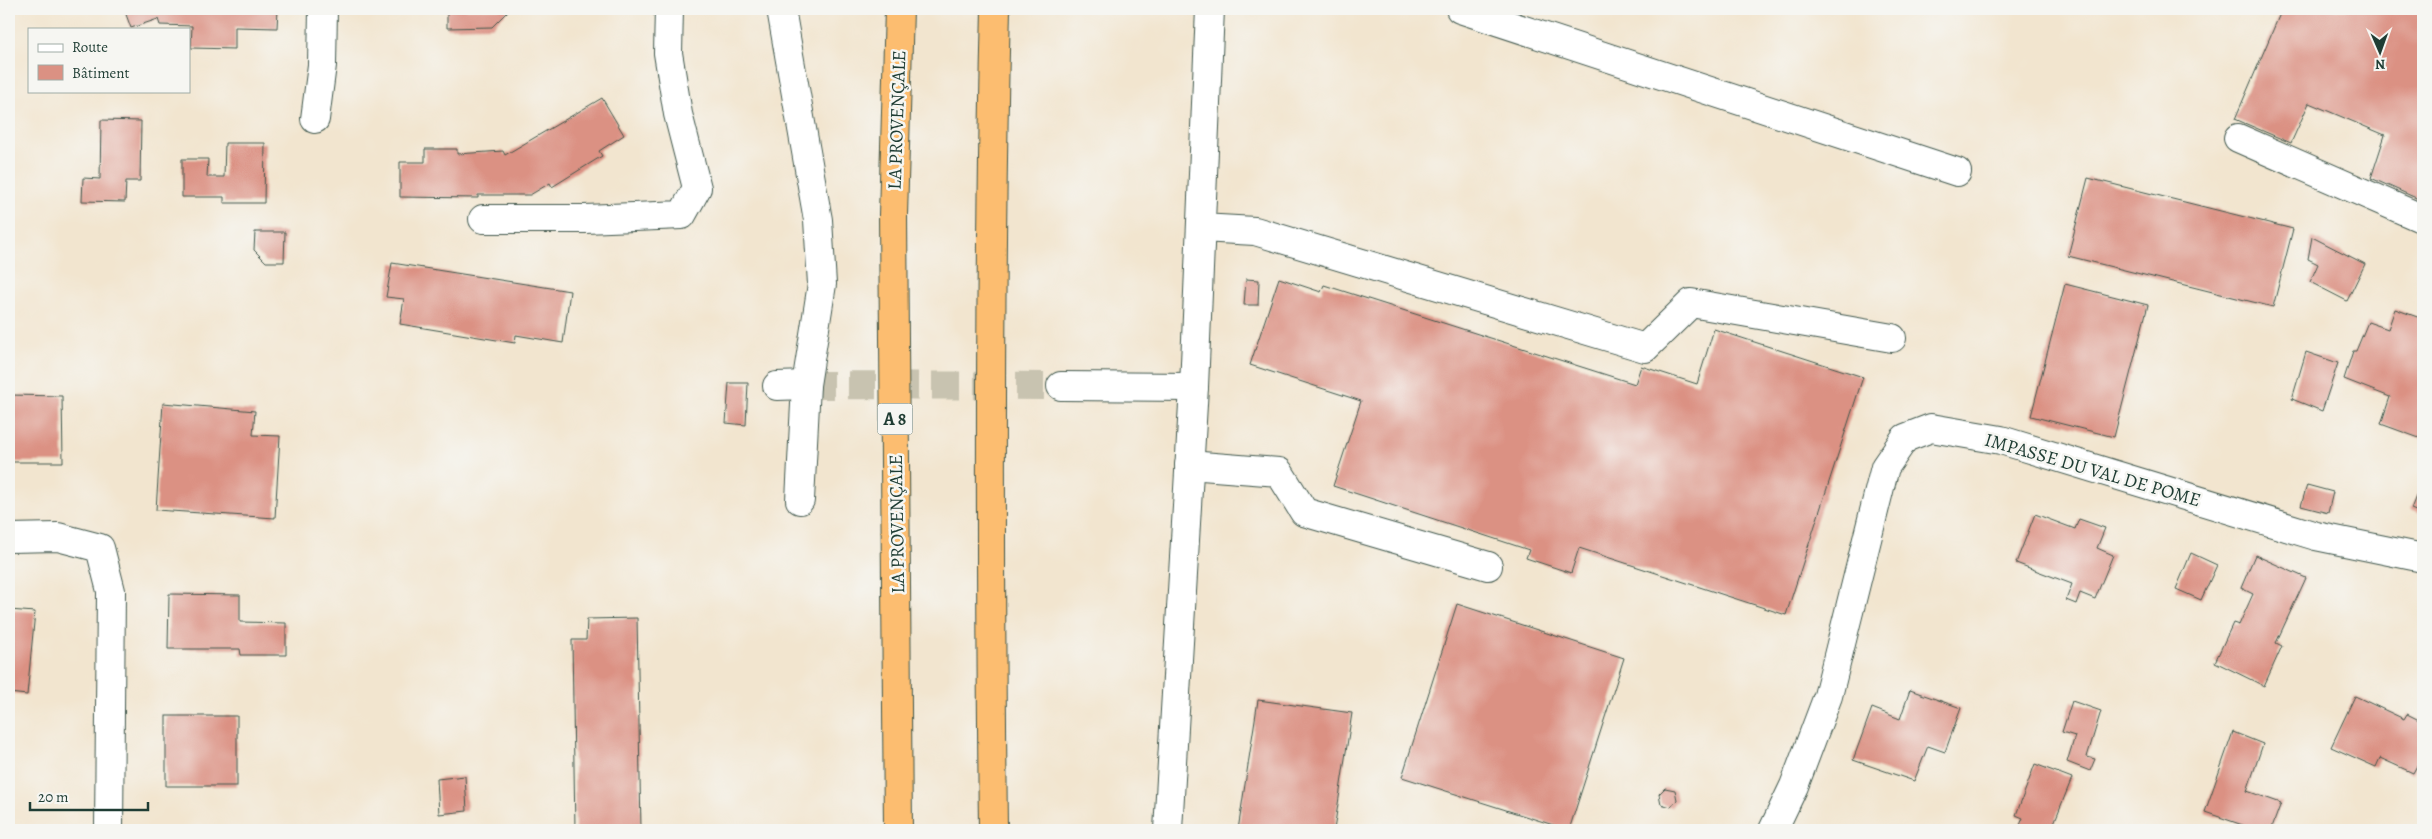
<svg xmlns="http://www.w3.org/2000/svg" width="2432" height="839" viewBox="0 0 2432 839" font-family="Alegreya,serif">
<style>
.building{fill:#db9183}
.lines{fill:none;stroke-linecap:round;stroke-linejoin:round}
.minor-tunnel{stroke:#c8c3b0;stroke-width:28;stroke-dasharray:28 14;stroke-linecap:butt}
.minor-casing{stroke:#3f564b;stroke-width:30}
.highway-casing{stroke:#3f564b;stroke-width:30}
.minor{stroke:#fff;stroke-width:28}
.highway{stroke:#fcbd6f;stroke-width:28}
.labels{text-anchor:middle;stroke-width:5;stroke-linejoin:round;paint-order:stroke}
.shield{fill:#f6f6f2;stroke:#60746d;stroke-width:1}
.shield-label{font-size:18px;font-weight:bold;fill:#1f3d34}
.street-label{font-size:19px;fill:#1f3d34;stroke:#f6f6f2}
</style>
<rect width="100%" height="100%" fill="#f6f6f2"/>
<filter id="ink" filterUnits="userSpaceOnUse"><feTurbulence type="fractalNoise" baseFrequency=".02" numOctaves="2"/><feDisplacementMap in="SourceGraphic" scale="10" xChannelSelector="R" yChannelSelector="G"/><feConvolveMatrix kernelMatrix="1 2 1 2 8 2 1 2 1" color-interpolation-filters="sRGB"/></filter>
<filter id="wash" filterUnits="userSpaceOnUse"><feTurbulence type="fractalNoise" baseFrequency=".0096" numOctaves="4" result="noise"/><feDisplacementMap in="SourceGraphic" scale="20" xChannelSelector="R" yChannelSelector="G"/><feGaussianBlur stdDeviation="1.12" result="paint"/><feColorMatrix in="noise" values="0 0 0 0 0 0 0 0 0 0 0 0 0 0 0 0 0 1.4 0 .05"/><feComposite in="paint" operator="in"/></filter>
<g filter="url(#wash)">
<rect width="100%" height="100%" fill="#f2e5cf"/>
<g id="blocks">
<!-- building -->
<g class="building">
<polygon points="124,9 278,9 277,28 235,27 235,49 191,48 192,26 160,25 158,19 131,28"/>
<polygon points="447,9 510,9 492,27 447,28"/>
<polygon points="2282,9 2423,9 2423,201 2371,178 2385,135 2309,103 2291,143 2235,119"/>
<polygon points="602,98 624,135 599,151 602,156 552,187 550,183 530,195 478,195 478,198 400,197 400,162 425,162 425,149 457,149 457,154 503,151 505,155"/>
<polygon points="101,120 141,121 140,181 126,181 125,202 82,201 83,178 100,179"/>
<polygon points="225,143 265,143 264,203 224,203 224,197 182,197 182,159 208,159 207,177 224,177"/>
<polygon points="2088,178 2293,229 2273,307 2068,256"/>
<polygon points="255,232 285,232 284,262 266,262 254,250"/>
<polygon points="2312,237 2365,264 2347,301 2310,282 2318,264 2308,259"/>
<polygon points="392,263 570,291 563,343 516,335 515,343 400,324 404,299 386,297"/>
<polygon points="1279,278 1321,292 1324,285 1635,384 1641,366 1697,384 1714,329 1863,377 1786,615 1579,548 1571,573 1526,558 1529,550 1333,486 1361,401 1250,365"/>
<polygon points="1246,279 1259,280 1258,305 1244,305"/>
<polygon points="2065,284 2148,305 2114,437 2031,416"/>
<polygon points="2395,309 2423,319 2423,391 2418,404 2423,406 2422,439 2381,424 2390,397 2344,379 2353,351 2356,351 2368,322 2388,329"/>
<polygon points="2306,352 2338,363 2322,411 2292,399"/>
<polygon points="729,383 748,383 746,425 726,423"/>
<polygon points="9,395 62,396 63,462 9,462"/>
<polygon points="163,403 255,411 253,435 280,436 275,518 156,510"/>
<polygon points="2421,483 2423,483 2423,514 2411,509"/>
<polygon points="2307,485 2333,492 2328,513 2301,506"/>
<polygon points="2035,514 2075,529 2079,519 2105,528 2097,548 2113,555 2095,599 2080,593 2076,604 2066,600 2072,584 2016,563"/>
<polygon points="2191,553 2217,565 2201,600 2176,589"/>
<polygon points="2255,555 2306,578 2276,643 2282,646 2264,686 2215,662 2233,623 2239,625 2253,594 2241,588"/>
<polygon points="169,594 240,595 240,622 286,623 286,655 241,655 240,649 168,649"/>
<polygon points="1457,604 1624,658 1569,830 1402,777"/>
<polygon points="9,610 35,612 27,695 9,693"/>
<polygon points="637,618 641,830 575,830 572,640 586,640 587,619"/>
<polygon points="1910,690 1961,708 1945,752 1928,746 1914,781 1853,760 1872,708 1900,719"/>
<polygon points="2355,696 2404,719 2407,714 2423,722 2423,762 2420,760 2413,773 2380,758 2376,767 2331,747"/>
<polygon points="1258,700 1352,713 1334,830 1238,830"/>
<polygon points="2072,701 2101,711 2087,757 2095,759 2090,771 2067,762 2075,736 2062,732"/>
<rect x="166" y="716" width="71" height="70"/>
<polygon points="2233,732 2263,744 2247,791 2281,803 2271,830 2257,830 2205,812"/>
<polygon points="2035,764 2072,778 2052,828 2057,830 2018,830 2023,818 2016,815"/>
<polygon points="465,776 467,811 439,814 437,779"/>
<polygon points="1665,788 1675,790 1677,800 1671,807 1661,804 1659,794"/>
</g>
</g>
</g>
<g filter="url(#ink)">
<use href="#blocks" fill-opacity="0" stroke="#3f564b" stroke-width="1"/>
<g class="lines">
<!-- minor-tunnel -->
<polyline class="minor-tunnel" points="806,385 1061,386"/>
<!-- minor casing -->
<g class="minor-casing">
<g id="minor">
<polyline points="781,9 818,220 822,284 806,385 800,500"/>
<polyline points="1460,9 1957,172"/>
<polyline points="315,119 322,65 323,9"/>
<polyline points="2238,138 2423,219"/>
<polyline points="483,219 585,219 682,215 697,188 678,114 668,53 669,9"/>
<polyline points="1201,228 1255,231 1645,348 1691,303 1892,338"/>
<polyline points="777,386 806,385"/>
<polyline points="1061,386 1194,387"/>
<polyline points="1189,465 1279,472 1304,512 1488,566"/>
<polyline points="9,538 58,537 100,548 111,591 109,830"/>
<polyline points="1168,830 1194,387 1210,9"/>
<polyline points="1773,830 1794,786 1828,696 1885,467 1905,438 1931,428 2001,440 2316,536 2423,558"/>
</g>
</g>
<!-- highway casing -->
<g class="highway-casing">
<g id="highway">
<polyline points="898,830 893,215 899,9"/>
<path d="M993 830C990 556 989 283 996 9"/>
</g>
</g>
<!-- minor -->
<use href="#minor" class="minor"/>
<!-- highway -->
<use href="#highway" class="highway"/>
</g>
</g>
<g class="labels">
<!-- shield labels -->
<rect class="shield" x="877.5" y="403.5" width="35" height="31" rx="4"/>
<g class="shield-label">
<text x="895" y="425">A 8</text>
</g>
<!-- street labels -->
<g class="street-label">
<text transform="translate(896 120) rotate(-88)" y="7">LA PROVENÇALE</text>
<text transform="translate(2093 469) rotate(16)" y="7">IMPASSE DU VAL DE POME</text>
<text transform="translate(896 524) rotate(-91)" y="7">LA PROVENÇALE</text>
</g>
</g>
<!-- margin -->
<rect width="2432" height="839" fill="none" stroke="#f6f6f2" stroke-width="30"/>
<!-- legend -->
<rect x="28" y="28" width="162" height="65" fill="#f6f6f2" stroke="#a0aca6"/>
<rect x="38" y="44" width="25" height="8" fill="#ffffff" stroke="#a0aca6"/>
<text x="72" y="52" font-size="15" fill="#1f3d34">Route</text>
<rect x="38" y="65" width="25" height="15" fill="#db9183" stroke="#a0aca6"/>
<text x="72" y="78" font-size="15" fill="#1f3d34">Bâtiment</text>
<!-- north arrow -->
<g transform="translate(2380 52) rotate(178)" stroke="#f6f6f2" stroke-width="4" paint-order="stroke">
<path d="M0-4L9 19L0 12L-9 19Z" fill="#1f3d34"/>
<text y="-8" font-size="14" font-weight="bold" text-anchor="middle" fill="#1f3d34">N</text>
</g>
<!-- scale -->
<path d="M30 802v8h118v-8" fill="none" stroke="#1f3d34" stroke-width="2.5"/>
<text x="38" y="802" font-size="15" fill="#1f3d34" stroke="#f6f6f2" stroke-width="4" paint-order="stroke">20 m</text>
</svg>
